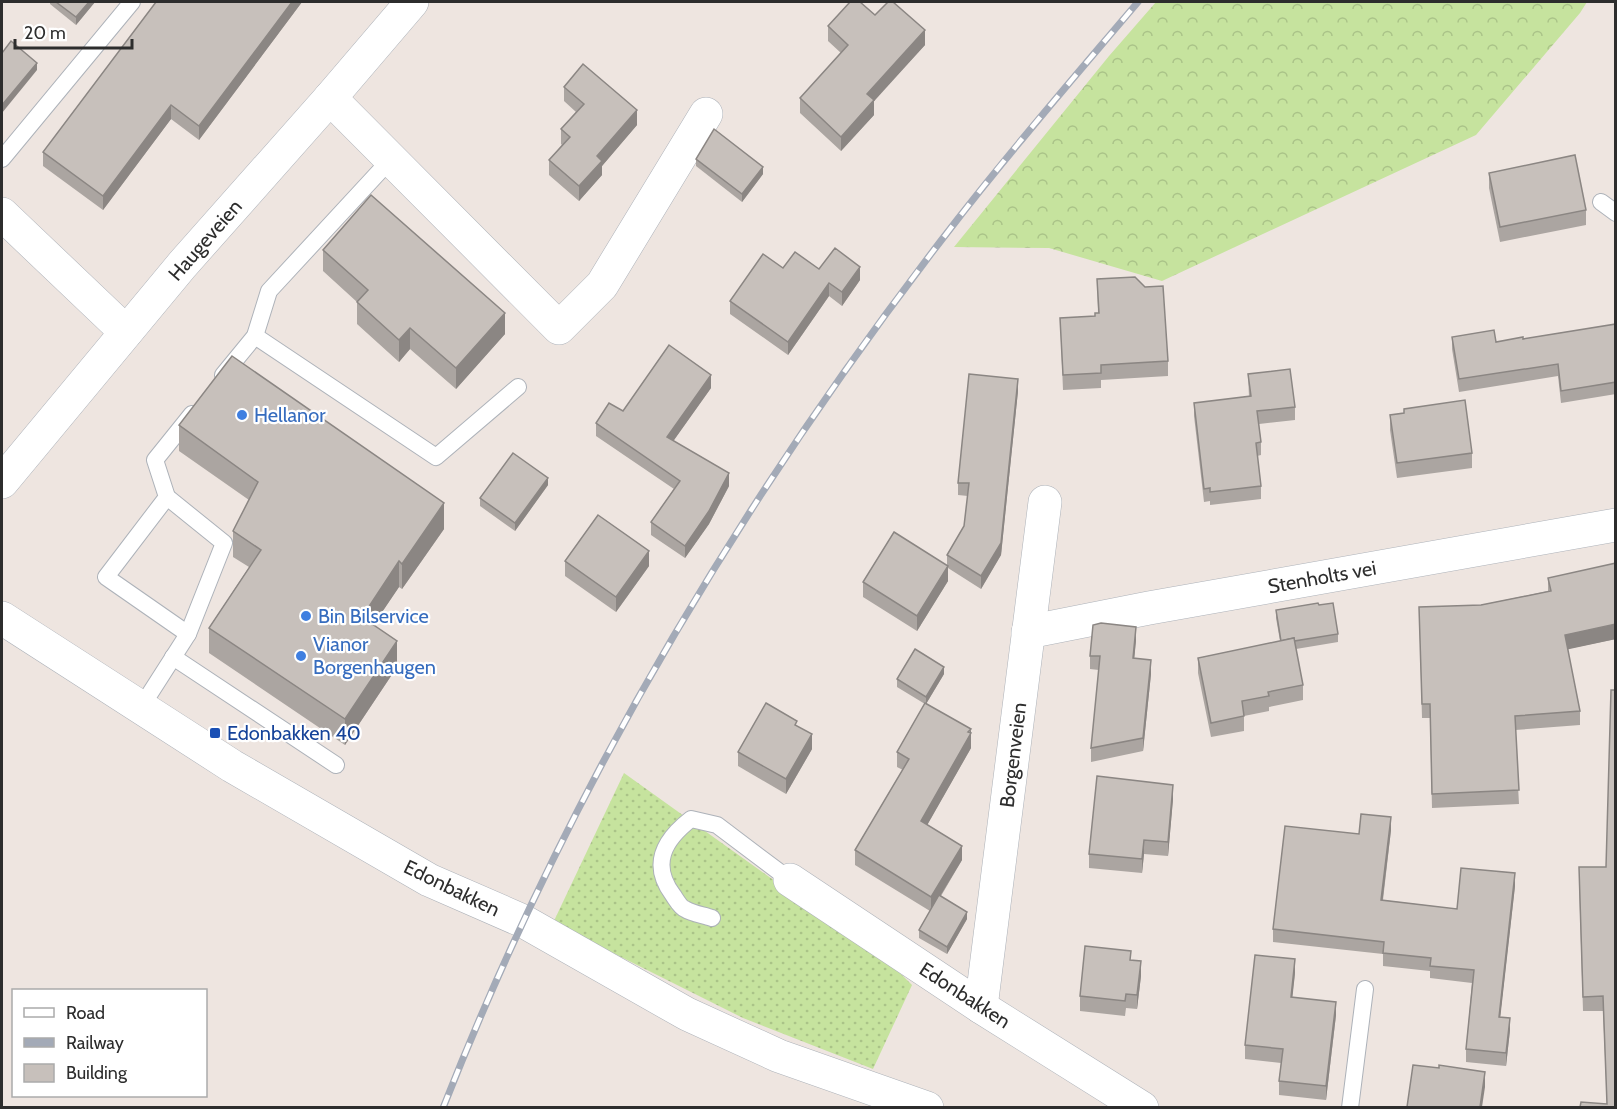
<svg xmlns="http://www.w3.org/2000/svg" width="1617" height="1109" viewBox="0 0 1617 1109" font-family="Cabin,sans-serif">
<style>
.grass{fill:url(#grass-dots)}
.forest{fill:url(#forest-crowns)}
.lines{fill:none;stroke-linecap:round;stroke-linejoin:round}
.service-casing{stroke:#adb2b9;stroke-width:18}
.minor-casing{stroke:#adb2b9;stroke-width:34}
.tertiary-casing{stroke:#adb2b9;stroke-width:34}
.secondary-casing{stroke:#adb2b9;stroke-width:34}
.service{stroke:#fff;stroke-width:16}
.minor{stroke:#fff;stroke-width:33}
.tertiary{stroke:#fff;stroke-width:33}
.secondary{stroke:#fff;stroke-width:33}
.rail-casing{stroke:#a3aab7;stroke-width:7}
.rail{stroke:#fff;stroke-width:4.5;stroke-dasharray:14;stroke-linecap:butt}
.wall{fill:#aba5a1}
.shaded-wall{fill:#8b8683}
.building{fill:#c7c0bb;stroke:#8b8683;stroke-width:1.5}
.shop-dot{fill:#3f7fe0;stroke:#fff;stroke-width:2}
.transit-dot{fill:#1a4fb4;stroke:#fff;stroke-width:2}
.labels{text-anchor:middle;stroke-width:4.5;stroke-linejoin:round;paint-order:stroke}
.street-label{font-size:20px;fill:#2d2d2d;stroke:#fff}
.shop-label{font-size:20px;fill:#366cbe;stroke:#fff;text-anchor:start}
.transit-label{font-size:20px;fill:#164399;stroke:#fff;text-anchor:start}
</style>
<defs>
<pattern id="grass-dots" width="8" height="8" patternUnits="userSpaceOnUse" patternTransform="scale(1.5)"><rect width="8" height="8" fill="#c6e39e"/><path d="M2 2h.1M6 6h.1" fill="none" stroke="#aac388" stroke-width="1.8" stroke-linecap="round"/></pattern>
<pattern id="forest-crowns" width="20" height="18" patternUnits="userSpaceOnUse" patternTransform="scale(1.5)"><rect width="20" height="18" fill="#c6e39e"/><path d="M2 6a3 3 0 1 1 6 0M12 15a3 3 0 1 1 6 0" fill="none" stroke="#aac388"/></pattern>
</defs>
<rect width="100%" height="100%" fill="#eee5e0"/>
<!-- grass -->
<polygon class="grass" points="624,773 891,964 912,985 873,1069 743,1018 553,923"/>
<!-- forest -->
<polygon class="forest" points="1156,2 1587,2 1580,13 1476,135 1162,281 1049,248 954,247 1109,56"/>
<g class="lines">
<!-- service casing -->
<g class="service-casing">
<g id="service">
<polyline points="2,159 132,2"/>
<polyline points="1601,202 1616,213"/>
<polyline points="255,336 436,457 518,387"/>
<polyline points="223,375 255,336 269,291 391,159"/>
<polyline points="167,497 224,543 188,634"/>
<polyline points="173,657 336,765"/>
<polyline points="140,709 188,634 106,577 167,497 155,460 192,414"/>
<path d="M712 918C704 915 693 914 685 909 680 907 676 899 673 895 650 864 664 840 691 819L717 825 790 880"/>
<polyline points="1350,1108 1365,989"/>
</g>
</g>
<!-- minor casing -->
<g class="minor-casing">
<g id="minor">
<polyline points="330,98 559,328 602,285 706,114"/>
<polyline points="2,214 126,332"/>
<polyline points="1028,632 1149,608 1616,525"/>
<polyline points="790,880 981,1007 1142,1108"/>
<polyline points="981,1007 1045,502"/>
</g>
</g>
<!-- tertiary casing -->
<g class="tertiary-casing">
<polyline id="tertiary" points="2,618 232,766 429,880 523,921 687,1014 779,1056 927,1108"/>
</g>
<!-- secondary casing -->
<g class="secondary-casing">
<polyline id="secondary" points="2,482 182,265 330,98 412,2"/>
</g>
<!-- service -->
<use href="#service" class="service"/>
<!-- minor -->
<use href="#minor" class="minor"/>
<!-- tertiary -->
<use href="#tertiary" class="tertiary"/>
<!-- secondary -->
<use href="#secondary" class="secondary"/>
<!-- rail casing -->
<g class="rail-casing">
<path id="rail" d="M443 1108C569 788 746 491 957 220 1015 145 1077 74 1138 2"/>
</g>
<!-- rail -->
<use href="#rail" class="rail"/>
</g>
<!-- wall -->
<g class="wall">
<polygon points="50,2 95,2 76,25 50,4"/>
<polygon points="156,2 302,2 199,140 171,119 103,210 43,166 43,152"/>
<polygon points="875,15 925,45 874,100 874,115 841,151 800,113 800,98 841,53 828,41 828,26"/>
<polygon points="564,87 637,125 602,166 602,175 579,201 549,175 549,160 562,145 561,144 561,129 576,112 564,101"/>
<polygon points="696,159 763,174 742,202 696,166"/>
<polygon points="1489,173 1586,210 1586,225 1500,242 1489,188"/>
<polygon points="323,250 505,334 456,389 410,349 399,362 357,324 357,302 323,271"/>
<polygon points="783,268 819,269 860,280 842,306 829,296 788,355 730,314 730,301"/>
<polygon points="1097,279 1168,361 1168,376 1101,380 1101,388 1063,390 1060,318 1095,316 1098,313"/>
<polygon points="1616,324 1616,394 1561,403 1558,376 1459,392 1452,349 1452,337 1496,342 1523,339"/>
<polygon points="1248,374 1295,407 1295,420 1259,424 1261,442 1261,455 1257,456 1261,486 1261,499 1210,505 1210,501 1204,502 1194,416 1194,403 1249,397"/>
<polygon points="711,388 673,441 729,486 709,524 685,558 651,535 651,522 674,489 596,436 596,423 623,411"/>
<polygon points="1018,391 1001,555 981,589 948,568 948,581 917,631 863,597 863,582 947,565 947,555 964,526 968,496 958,495 958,483"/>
<polygon points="1390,415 1472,453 1472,468 1397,478 1390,430"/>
<polygon points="179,425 444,529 402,589 399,587 373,625 397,667 345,745 209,653 209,628 249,567 233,557 233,531 249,500 179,451"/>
<polygon points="548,485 515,531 480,506 480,498"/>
<polygon points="565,561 649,566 616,612 565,576"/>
<polygon points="1548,578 1616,639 1567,649 1580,711 1580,725 1515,730 1519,804 1432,808 1430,718 1422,718 1419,607 1481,605 1548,591"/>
<polygon points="1319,605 1338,634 1338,642 1296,649 1303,685 1303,700 1269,707 1269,711 1244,716 1244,731 1211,737 1198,673 1198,658 1280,641 1276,618 1276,610"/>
<polygon points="1136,640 1134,659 1151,674 1143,751 1091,762 1091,748 1099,670 1090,669 1090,656"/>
<polygon points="944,674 926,704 971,733 971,748 927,825 962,860 941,896 967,919 947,954 919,938 919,930 930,911 855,865 855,850 903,770 897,767 897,752 925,704 897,687 897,679"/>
<polygon points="812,749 786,794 738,766 738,752"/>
<polygon points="1173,799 1168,856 1144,854 1142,873 1089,868 1089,854"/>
<polygon points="1391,830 1383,900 1457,909 1515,886 1500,1017 1510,1030 1506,1066 1466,1062 1466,1049 1472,983 1430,978 1430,971 1383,966 1383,954 1273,942 1273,929 1359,834"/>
<polygon points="1606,867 1616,1107 1607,1104 1603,1011 1583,1011 1579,882"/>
<polygon points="1131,960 1141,976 1137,1009 1126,1008 1125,1016 1080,1011 1080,996"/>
<polygon points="1295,973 1292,997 1336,1015 1326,1100 1279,1095 1279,1081 1281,1063 1245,1059 1245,1045"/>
</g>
<!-- shaded-wall -->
<g class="shaded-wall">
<polygon points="89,2 95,2 76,25 76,17"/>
<polygon points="292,2 302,2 199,140 199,126"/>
<polygon points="925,30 925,45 867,109 867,94"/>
<polygon points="37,63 37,70 2,113 2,105"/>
<polygon points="874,100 874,115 841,151 841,137"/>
<polygon points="171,105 171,119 103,210 103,196"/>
<polygon points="637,110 637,125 602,166 602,175 579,201 579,186 597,156"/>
<polygon points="763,167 763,174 742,202 742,194"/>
<polygon points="860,267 860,280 842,306 842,292"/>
<polygon points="829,283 829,296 788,355 788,342"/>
<polygon points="505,313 505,334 456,389 456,368"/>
<polygon points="410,328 410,349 399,362 399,340"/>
<polygon points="711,375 711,388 667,450 667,437"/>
<polygon points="1018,379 1018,391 1001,555 981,589 981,576"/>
<polygon points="729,473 729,486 709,524 685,558 685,546"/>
<polygon points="548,478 548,485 515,531 515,523"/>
<polygon points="444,503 444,529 402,589 402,564"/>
<polygon points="649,551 649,566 616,612 616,597"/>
<polygon points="399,561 399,587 362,642 362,617"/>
<polygon points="948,566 948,581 917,631 917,616"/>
<polygon points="1616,624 1616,639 1565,650 1565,635"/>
<polygon points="1136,627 1136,640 1133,672 1133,658"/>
<polygon points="397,641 397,667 345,745 345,719"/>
<polygon points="1151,660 1151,674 1143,751 1143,738"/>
<polygon points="944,667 944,674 926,704 926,697"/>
<polygon points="971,729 971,748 921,836 921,821"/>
<polygon points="812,734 812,749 786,794 786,779"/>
<polygon points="1173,785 1173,799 1168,856 1168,842"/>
<polygon points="1391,817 1391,830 1381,913 1381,900"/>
<polygon points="1144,840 1144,854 1142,873 1142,859"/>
<polygon points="962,846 962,860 931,911 931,897"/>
<polygon points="1515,873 1515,886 1499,1029 1499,1017"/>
<polygon points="967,912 967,919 947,954 947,947"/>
<polygon points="1295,959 1295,973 1291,1011 1291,997"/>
<polygon points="1141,961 1141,976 1137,1009 1137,995"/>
<polygon points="1336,1002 1336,1015 1326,1100 1326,1086"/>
<polygon points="1510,1018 1510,1030 1506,1066 1506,1053"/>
<polygon points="1485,1072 1485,1087 1482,1107 1480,1107"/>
</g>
<!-- building -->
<g class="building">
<polygon points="56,2 89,2 76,17"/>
<polygon points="156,2 292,2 199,126 171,105 103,196 43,152"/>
<polygon points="850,2 860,2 875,15 888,2 893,2 925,30 867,94 874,100 841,137 800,98 848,45 828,26"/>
<polygon points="11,41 37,63 2,105 2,53"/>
<polygon points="583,64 637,110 597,156 602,161 579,186 549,160 570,137 561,129 584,104 564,87"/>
<polygon points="714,129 763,167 742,194 696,159"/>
<polygon points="1575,155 1586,210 1500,227 1489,173"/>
<polygon points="371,195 505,313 456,368 410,328 399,340 357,302 368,290 323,250"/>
<polygon points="835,248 860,267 842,292 829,283 788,342 730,301 763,254 783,268 795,252 819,269"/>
<polygon points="1135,277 1145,287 1163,286 1168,361 1101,365 1101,373 1063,375 1060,318 1095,316 1095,313 1099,313 1097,279"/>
<polygon points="1616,324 1616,382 1561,391 1558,364 1459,379 1452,337 1494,330 1496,342 1523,337 1523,339"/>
<polygon points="669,345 711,375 667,437 729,473 709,511 685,546 651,522 680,481 596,423 609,403 623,411"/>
<polygon points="232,356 444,503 402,564 399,561 362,617 397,641 345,719 209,628 261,550 233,531 258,482 179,425"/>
<polygon points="1290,369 1295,407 1257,411 1261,442 1256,443 1261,486 1210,492 1210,488 1204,489 1194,403 1251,396 1248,374"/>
<polygon points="969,374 1018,379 1001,543 981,576 947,555 964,526 969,483 958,483"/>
<polygon points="1465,400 1472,453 1397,463 1390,415 1404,413 1404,409"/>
<polygon points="513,453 548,478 515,523 480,498"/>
<polygon points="598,515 649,551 616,597 565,561"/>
<polygon points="894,532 948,566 917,616 863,582"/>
<polygon points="1616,563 1616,624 1565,635 1580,711 1515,716 1519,790 1432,794 1430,704 1422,704 1419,607 1481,605 1551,591 1548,578"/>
<polygon points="1318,603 1319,605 1333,603 1338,634 1294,641 1294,638 1281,641 1276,610"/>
<polygon points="1101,623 1136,627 1133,658 1151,660 1143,738 1091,748 1100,656 1090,656 1093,625"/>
<polygon points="1294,638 1303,685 1268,692 1269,696 1242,701 1244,716 1211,723 1198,658"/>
<polygon points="915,649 944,667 926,697 897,679"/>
<polygon points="1611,690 1616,690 1616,1107 1580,1107 1581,1102 1607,1104 1603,996 1583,997 1579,867 1606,867"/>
<polygon points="766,703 797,721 795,725 812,734 786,779 738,752"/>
<polygon points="925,703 971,729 968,732 971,733 921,821 962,846 931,897 855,850 909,759 897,752"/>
<polygon points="1097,776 1173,785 1168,842 1144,840 1142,859 1089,854"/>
<polygon points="1361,814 1391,817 1381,900 1457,909 1461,868 1515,873 1499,1017 1510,1018 1506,1053 1466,1049 1474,970 1430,966 1431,958 1383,953 1384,942 1273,929 1285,826 1359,834"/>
<polygon points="939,895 967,912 947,947 919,930"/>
<polygon points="1085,946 1131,951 1130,960 1141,961 1137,995 1126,994 1125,1001 1080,996"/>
<polygon points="1255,955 1295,959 1291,997 1336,1002 1326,1086 1279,1081 1283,1049 1245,1045"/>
<polygon points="1413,1065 1439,1068 1439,1065 1485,1072 1480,1107 1407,1107"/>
</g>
<!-- markers -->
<g class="shop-dot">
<circle cx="242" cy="415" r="6"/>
<circle cx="306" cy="616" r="6"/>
<circle cx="301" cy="656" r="6"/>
</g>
<rect class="transit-dot" x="209" y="727" width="12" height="12" rx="3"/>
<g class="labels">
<!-- street labels -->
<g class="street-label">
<text transform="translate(205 240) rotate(-49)" y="7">Haugeveien</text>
<text transform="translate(1322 577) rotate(-10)" y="7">Stenholts vei</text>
<text transform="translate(1013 755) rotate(-83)" y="7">Borgenveien</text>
<text transform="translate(452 888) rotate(26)" y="7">Edonbakken</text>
<text transform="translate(965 995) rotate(33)" y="7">Edonbakken</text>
</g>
<!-- shop labels -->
<g class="shop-label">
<text x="254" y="422">Hellanor</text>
<text x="318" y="623">Bin Bilservice</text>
<text x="313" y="651">Vianor<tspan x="313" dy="23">Borgenhaugen</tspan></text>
</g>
<!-- transit labels -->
<g class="transit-label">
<text x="227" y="740">Edonbakken 40</text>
</g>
</g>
<!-- border -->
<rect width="1617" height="1109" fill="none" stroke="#2d2d2d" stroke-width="6"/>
<!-- legend -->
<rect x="12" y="989" width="195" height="108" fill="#ffffff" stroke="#ababab" stroke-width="1.5"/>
<rect x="24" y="1008" width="30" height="9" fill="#ffffff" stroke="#ababab" stroke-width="1.5"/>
<text x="66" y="1019" font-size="18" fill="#2d2d2d">Road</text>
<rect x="24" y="1038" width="30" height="9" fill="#a3aab7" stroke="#ababab" stroke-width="1.5"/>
<text x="66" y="1049" font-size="18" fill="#2d2d2d">Railway</text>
<rect x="24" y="1064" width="30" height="18" fill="#c7c0bb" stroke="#ababab" stroke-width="1.5"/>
<text x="66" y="1079" font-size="18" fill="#2d2d2d">Building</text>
<!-- scale -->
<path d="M15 39v9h117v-9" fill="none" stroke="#2d2d2d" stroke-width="3"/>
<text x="24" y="39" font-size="18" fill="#2d2d2d" stroke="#ffffff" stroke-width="4.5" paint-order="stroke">20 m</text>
</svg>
